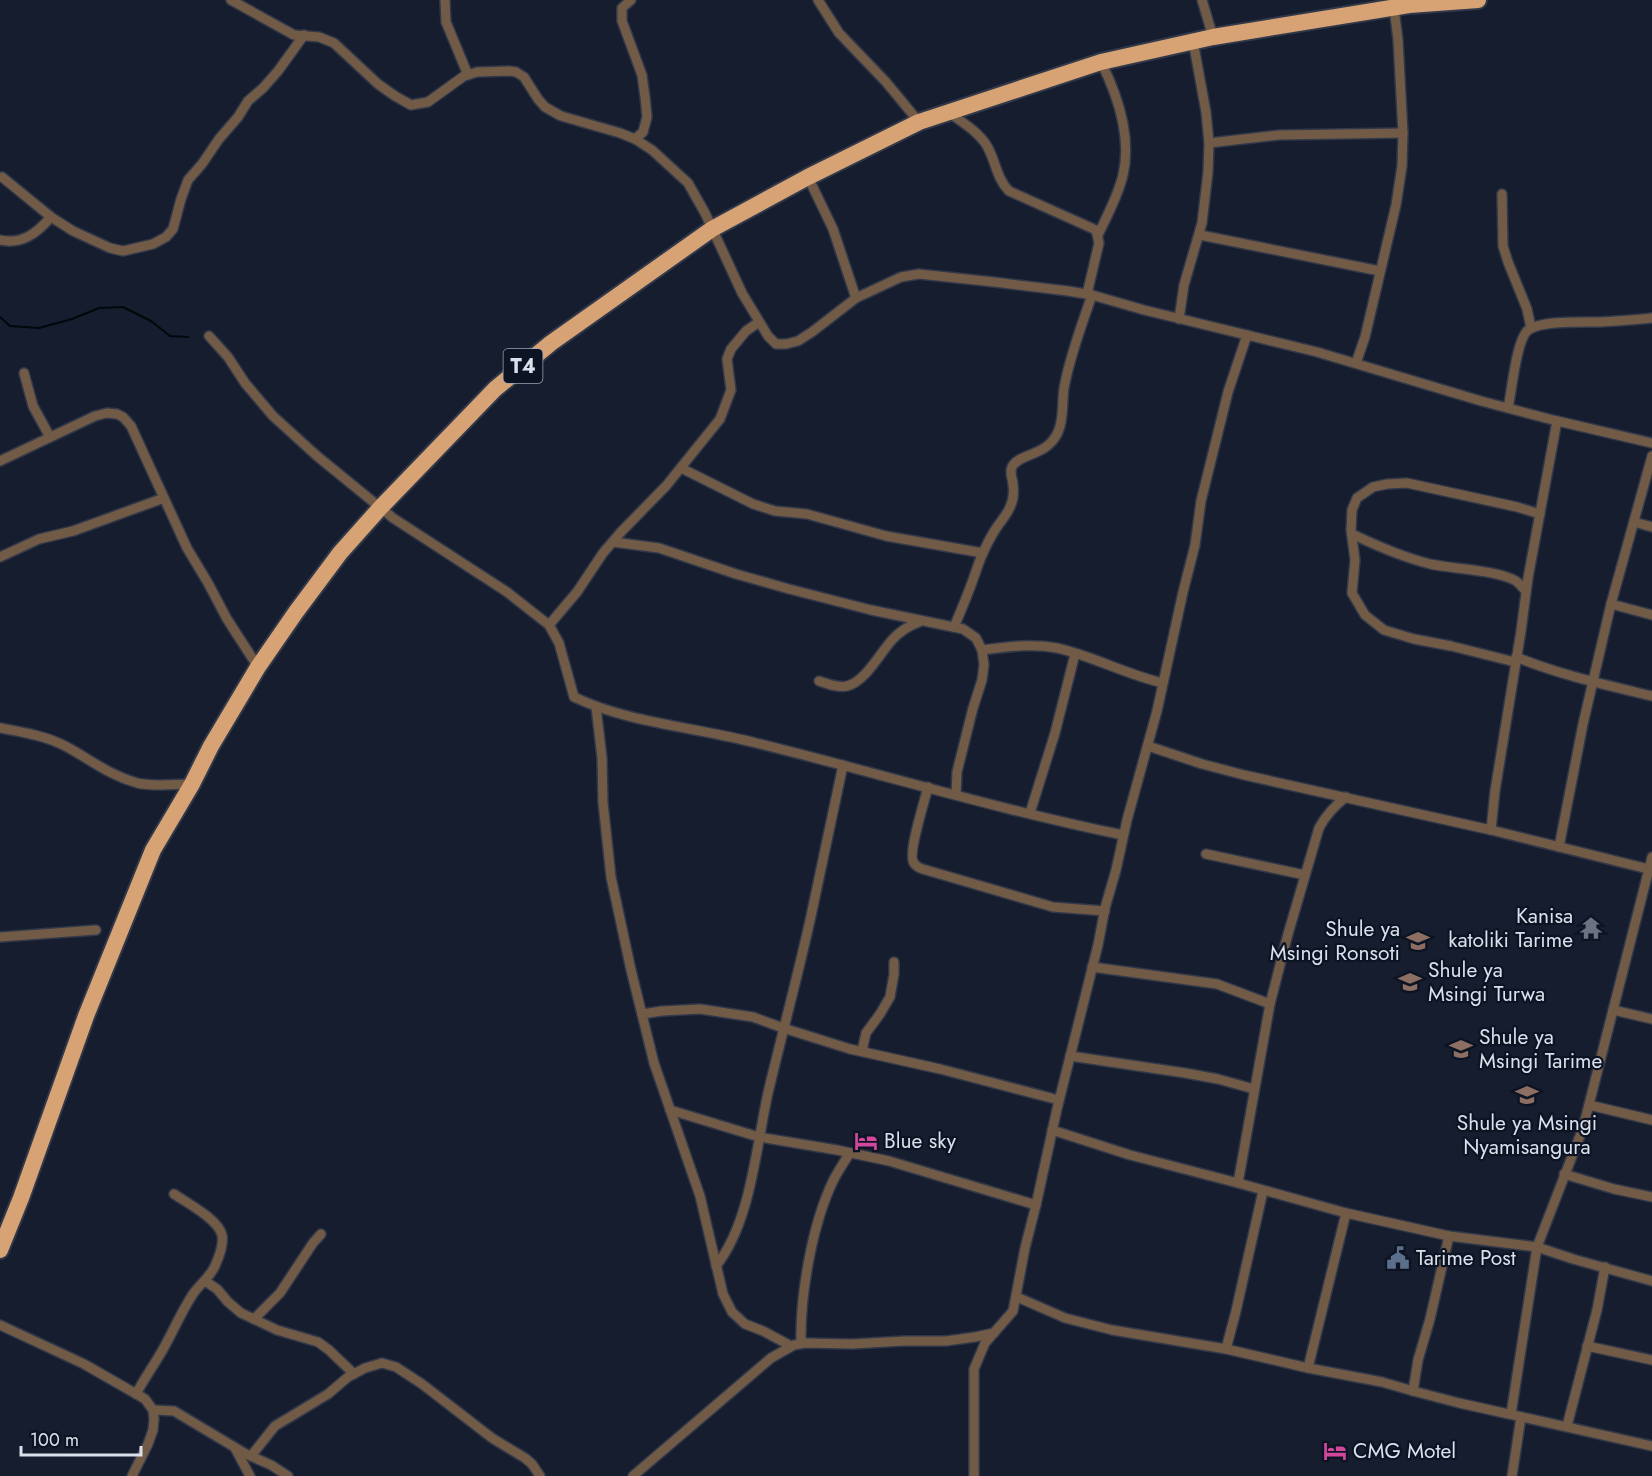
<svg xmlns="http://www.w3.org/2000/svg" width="1652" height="1476" viewBox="0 0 1652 1476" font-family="Jost,sans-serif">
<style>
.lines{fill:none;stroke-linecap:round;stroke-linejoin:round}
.stream{stroke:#01070b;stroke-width:2}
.minor-casing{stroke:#313849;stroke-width:12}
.trunk-casing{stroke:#313849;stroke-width:20}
.minor{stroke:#715a46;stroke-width:9}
.trunk{stroke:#d8a374;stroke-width:16}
.labels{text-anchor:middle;stroke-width:4.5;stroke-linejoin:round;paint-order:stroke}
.shield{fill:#0c1424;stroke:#9ca3b0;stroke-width:1.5}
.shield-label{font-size:20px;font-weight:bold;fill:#dae0ec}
.poi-label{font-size:21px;fill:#dae0ec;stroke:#0c1424;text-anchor:start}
</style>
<rect width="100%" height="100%" fill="#151d2e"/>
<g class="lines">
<!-- stream -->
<polyline class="stream" points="0,317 10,326 39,328 72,319 99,308 123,307 151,321 170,336 188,337"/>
<!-- minor casing -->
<g class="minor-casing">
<g id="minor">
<polyline points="231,0 294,35 319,37 334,43 378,84 395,96 411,105 428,102 464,76 477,72 509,71 516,72 524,77 538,99 545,107 561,116 620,133 635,139 652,150 688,183 705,213 742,293 768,336 776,344 786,344 798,341 812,332 856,298 901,277 919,274 994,282 1068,291 1092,295 1144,310 1317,352 1481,401 1553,420 1652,443"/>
<polyline points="445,0 446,22 468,75"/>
<polyline points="631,0 622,8 622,21 642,75 645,97 647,117 643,132 635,139"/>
<polyline points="818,0 839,33 886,82 919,122"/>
<polyline points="1202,0 1213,37"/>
<path d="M948 112C963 123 983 134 990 152 996 165 998 180 1009 191L1096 230 1099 243 1087 294"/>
<polyline points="1209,143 1279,135 1403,133"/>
<polyline points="2,177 51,217 73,231 110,248 123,251 153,244 166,237 173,229 181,199 188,180 202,164 219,139 238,117 248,101 263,88 278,71 304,35"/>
<polyline points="808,177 833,229 856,298"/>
<polyline points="1502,194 1503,246 1508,262 1527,309 1531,328"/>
<path d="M1098 235C1107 216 1118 196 1123 175 1132 136 1118 96 1101 62"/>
<polyline points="1200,235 1380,271"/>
<path d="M0 240C22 245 37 233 51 217"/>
<polyline points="1179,319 1184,285 1202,223 1208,172 1209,143 1206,112 1193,41"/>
<path d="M209 336 228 357 245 383 273 416 317 456 393 518 507 592 549 625 559 643 574 697C631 724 696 727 756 743 878 773 1000 810 1123 835"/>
<polyline points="1356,363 1365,337 1396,205 1402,166 1403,133 1398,40 1394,8"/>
<polyline points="24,373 33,406 50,437"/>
<path d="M1508 408C1512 390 1516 343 1527 331 1538 320 1585 322 1600 322 1618 321 1635 320 1652 318"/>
<polyline points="0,461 95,416 107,413 117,414 123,417 131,426 187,548 208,583 227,619 258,667"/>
<polyline points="681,468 753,504 775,511 807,514 886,536 983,553"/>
<polyline points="1634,522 1652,527"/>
<path d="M1352 534C1377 546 1402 557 1430 564 1453 569 1498 570 1516 581 1520 584 1523 588 1526 591"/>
<polyline points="613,542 659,548 736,574 789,589 871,610 963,629 976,638 982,650 984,665 982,680 973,708 957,772 956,795"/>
<polyline points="0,557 39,539 73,531 164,498"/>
<polyline points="1611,604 1652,615"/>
<polyline points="549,625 577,592 603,553 621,532 666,486 720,419 731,390 727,359 731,349 746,331 759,322"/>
<path d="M954 627C960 613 966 599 971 585 975 575 978 564 982 555 986 546 990 538 995 530 1000 522 1007 515 1010 507 1013 501 1014 492 1013 485 1013 479 1009 473 1012 467 1018 453 1047 457 1058 432 1065 417 1061 399 1065 383 1071 353 1082 324 1092 295"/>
<path d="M982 650C1007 647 1032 643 1057 648 1093 656 1127 675 1163 683"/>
<path d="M1516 657C1560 675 1606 685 1652 696"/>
<polyline points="1515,662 1451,646 1414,639 1384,630 1365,615 1352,593 1355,560 1351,530 1352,510 1357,498 1373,487 1387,484 1407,483 1517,507 1540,514"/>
<path d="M819 681C828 684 838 688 847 686 865 682 880 653 892 640 900 631 908 626 919 622"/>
<polyline points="596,707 602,758 603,803 611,877 631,970 654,1063 700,1196 723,1294 732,1312 745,1324 763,1331 791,1346"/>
<path d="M0 728C22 732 47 736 67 747 91 760 109 775 137 783 154 787 174 784 192 784"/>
<polyline points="1148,746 1202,764 1244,775 1491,830 1652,870"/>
<path d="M928 787C925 800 907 855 914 863 916 867 922 869 926 870L1053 907 1105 911"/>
<path d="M1346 797C1334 806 1326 815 1319 828L1288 934 1270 1004 1238 1183 1346 1213 1449 1236 1537 1247 1573 1259 1652 1281"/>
<polyline points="1030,813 1055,733 1075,654"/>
<polyline points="1491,830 1495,791 1521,631 1528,578 1557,421"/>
<polyline points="1559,847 1583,724 1611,604 1652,456"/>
<polyline points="1206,854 1305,875"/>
<polyline points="0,937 96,930"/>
<polyline points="1092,967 1217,984 1270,1004"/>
<polyline points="1613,1010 1652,1019"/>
<polyline points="642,1014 662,1011 700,1009 753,1017 783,1028 850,1049 940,1069 1059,1100"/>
<polyline points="862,1051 866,1033 880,1014 890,997 894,974 894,962"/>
<polyline points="1070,1056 1185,1073 1218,1079 1254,1089"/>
<polyline points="1589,1105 1652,1120"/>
<polyline points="670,1110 759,1137 837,1150 889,1161 1036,1205"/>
<polyline points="1052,1130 1130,1155 1238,1183"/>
<polyline points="1564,1174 1614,1189 1652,1197"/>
<path d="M716 1266C751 1222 756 1147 768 1093 782 1034 798 975 811 916 822 866 832 815 843 765"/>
<polyline points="205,1281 217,1289 228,1302 241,1313 277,1330 318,1342 329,1350 354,1374"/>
<polyline points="1017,1297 1065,1318 1112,1330 1226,1349 1308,1368 1382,1382 1413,1391 1459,1403 1652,1446"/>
<polyline points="254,1319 280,1293 313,1243 321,1234"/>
<polyline points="0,1325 84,1364 145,1399 153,1410 154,1419 153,1430 148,1444 132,1476"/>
<path d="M801 1343C800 1295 812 1225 833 1181 838 1171 844 1162 850 1153"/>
<polyline points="1587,1346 1652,1360"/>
<polyline points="1226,1349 1236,1311 1263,1191"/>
<polyline points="1308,1368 1346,1213"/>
<polyline points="1413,1391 1418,1360 1430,1319 1449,1236"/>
<path d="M136 1394C144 1379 154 1365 162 1351 173 1332 181 1312 193 1294 200 1284 210 1277 215 1266 219 1257 224 1244 222 1235 218 1219 187 1203 174 1194"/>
<polyline points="153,1410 174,1411 246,1454 271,1465 288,1476"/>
<polyline points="1511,1414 1537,1247 1583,1128 1652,857"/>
<polyline points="1567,1426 1597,1310 1605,1267"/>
<polyline points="235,1448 250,1476"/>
<polyline points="251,1456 275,1426 328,1394 348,1377 365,1368 382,1363 396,1367 422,1384 492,1438 525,1458 532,1464 540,1476"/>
<polyline points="633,1476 771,1358 794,1345 805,1343 852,1344 904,1341 946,1341 975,1337 994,1333"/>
<polyline points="974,1476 974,1369 985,1343 1013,1311 1025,1248 1036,1205 1057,1109 1098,945 1105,908 1116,870 1127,820 1157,711 1183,592 1195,545 1201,501 1228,392 1247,335"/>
<polyline points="1512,1476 1521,1417"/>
</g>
</g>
<!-- trunk casing -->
<g class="trunk-casing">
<polyline id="trunk" points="0,1250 21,1198 86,1016 153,850 192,784 211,746 258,667 296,612 340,553 381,507 495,389 551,343 712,229 808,177 919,122 1101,62 1213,37 1409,5 1478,0"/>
</g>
<!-- minor -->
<use href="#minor" class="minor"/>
<!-- trunk -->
<use href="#trunk" class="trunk"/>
</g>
<!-- icons -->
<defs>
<g id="temple-bare" transform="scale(1.8)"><path d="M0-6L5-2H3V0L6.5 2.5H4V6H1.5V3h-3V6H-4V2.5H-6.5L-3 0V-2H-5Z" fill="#6b7280" stroke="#0c1424" stroke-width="2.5" paint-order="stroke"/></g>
<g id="school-bare" transform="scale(1.8)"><path d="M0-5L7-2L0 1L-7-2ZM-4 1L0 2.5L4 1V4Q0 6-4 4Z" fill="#8d6e63" stroke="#0c1424" stroke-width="2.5" paint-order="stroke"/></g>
<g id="hotel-bare" transform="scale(1.8)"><path d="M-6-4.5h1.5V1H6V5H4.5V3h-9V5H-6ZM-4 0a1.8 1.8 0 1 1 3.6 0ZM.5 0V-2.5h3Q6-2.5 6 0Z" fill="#d1479c" stroke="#0c1424" stroke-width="2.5" paint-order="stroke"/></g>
<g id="civic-bare" transform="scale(1.8)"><path d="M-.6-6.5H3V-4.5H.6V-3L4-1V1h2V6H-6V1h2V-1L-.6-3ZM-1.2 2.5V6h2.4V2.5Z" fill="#5c6f8a" stroke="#0c1424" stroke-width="2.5" paint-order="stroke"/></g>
</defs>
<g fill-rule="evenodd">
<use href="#temple-bare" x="1591" y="928"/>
<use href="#school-bare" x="1418" y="941"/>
<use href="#school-bare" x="1410" y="982"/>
<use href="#school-bare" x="1461" y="1049"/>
<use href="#school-bare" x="1527" y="1095"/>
<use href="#hotel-bare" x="866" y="1141"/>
<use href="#civic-bare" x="1398" y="1258"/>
<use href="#hotel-bare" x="1335" y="1451"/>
</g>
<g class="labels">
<!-- shield labels -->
<rect class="shield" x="503.5" y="349" width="39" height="34" rx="4.5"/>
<g class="shield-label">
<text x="523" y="373">T4</text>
</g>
<!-- poi labels -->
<g class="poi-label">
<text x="1573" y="923" text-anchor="end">Kanisa<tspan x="1573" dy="24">katoliki Tarime</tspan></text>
<text x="1400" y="936" text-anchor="end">Shule ya<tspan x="1400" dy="24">Msingi Ronsoti</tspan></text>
<text x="1428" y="977">Shule ya<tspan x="1428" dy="24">Msingi Turwa</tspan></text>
<text x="1479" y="1044">Shule ya<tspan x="1479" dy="24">Msingi Tarime</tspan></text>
<text x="1527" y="1130" text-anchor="middle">Shule ya Msingi<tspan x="1527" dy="24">Nyamisangura</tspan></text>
<text x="884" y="1148">Blue sky</text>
<text x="1416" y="1265">Tarime Post</text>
<text x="1353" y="1458">CMG Motel</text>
</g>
</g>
<!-- scale -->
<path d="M21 1446v9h120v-9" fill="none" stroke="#dae0ec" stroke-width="3"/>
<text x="30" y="1446" font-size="18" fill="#dae0ec" stroke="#0c1424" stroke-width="4.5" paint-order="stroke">100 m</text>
</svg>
